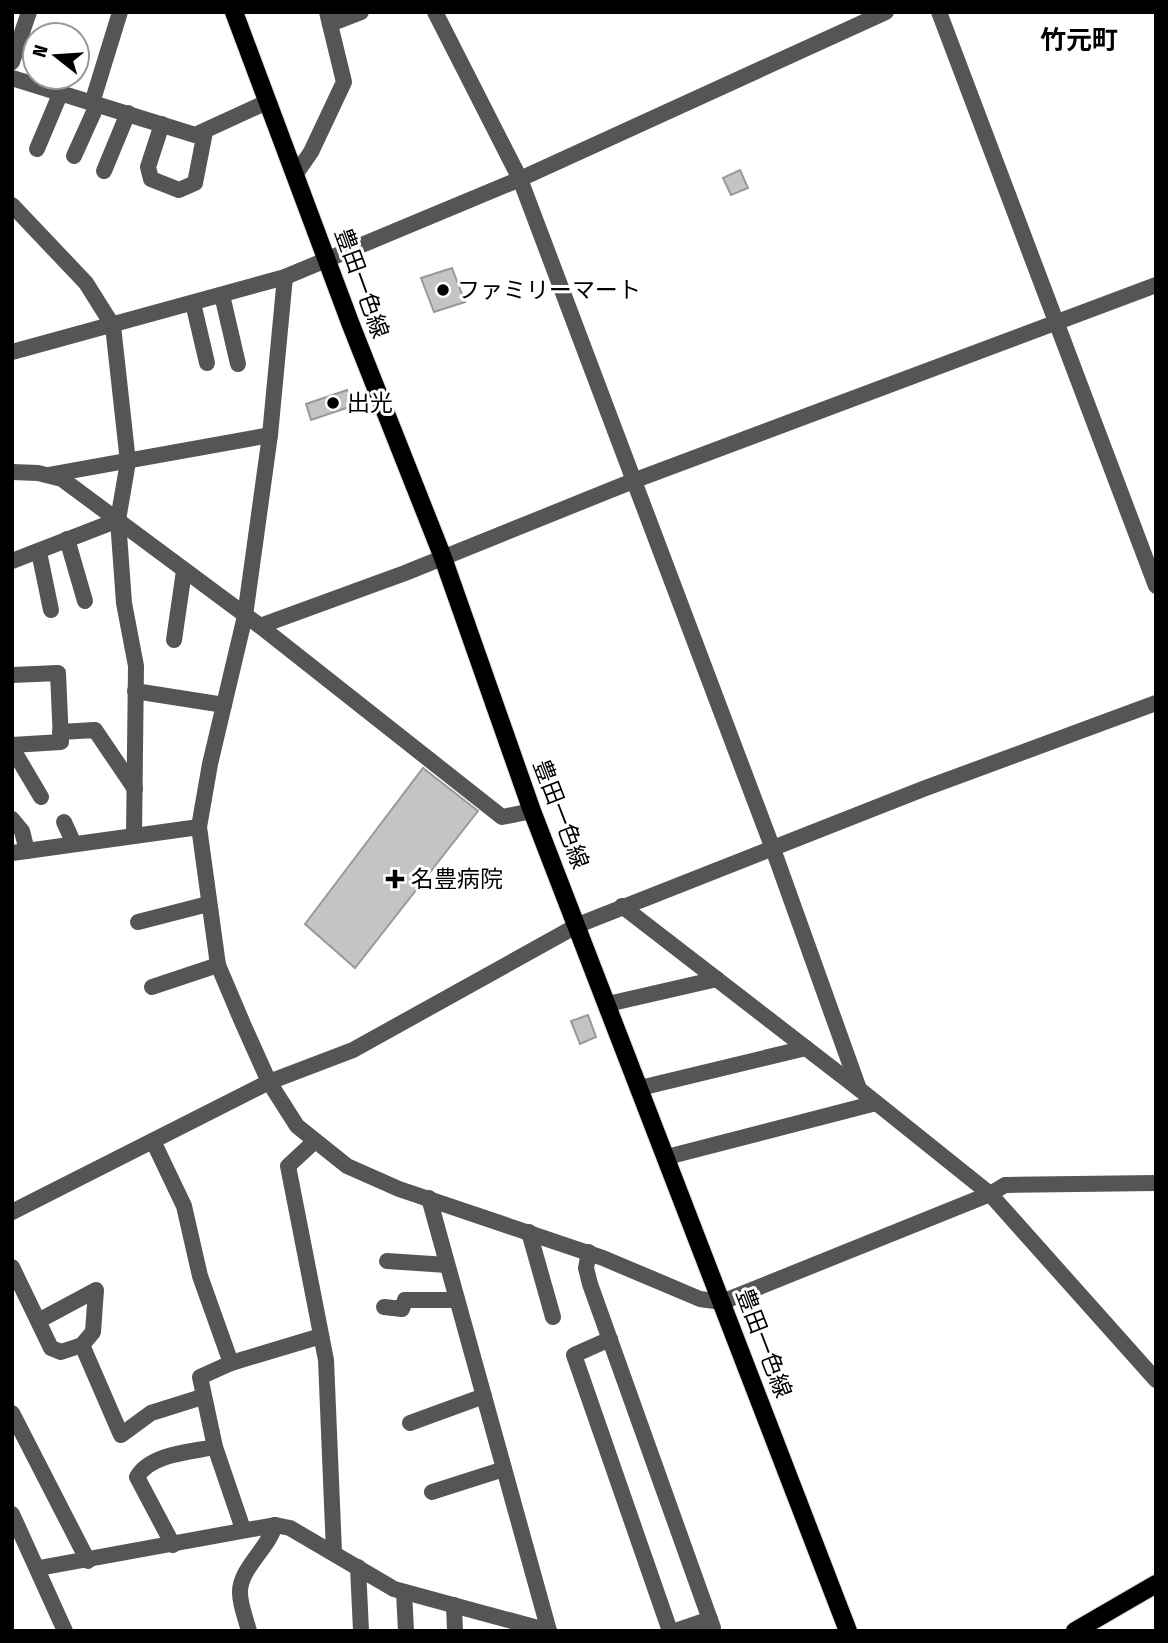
<svg xmlns="http://www.w3.org/2000/svg" width="1168" height="1643" viewBox="0 0 1168 1643" font-family="'Fira Sans Condensed','Noto Sans JP',sans-serif">
<style>
.building{fill:#c4c4c4;stroke:#999;stroke-width:2}
.lines{fill:none;stroke-linecap:round;stroke-linejoin:round}
.major-casing{stroke:#dbdbdb;stroke-width:20}
.minor{stroke:#555;stroke-width:16}
.major{stroke:#000;stroke-width:18}
.poi-dot{fill:#000;stroke:#fff;stroke-width:2.5}
.labels{text-anchor:middle;stroke-width:6;stroke-linejoin:round;paint-order:stroke}
.street-label{font-size:23px;fill:#000;stroke:#fff}
.poi-label{font-size:23px;fill:#000;stroke:#fff;text-anchor:start}
.quarter-label{font-size:26px;font-weight:bold;fill:#000;stroke:#fff}
</style>
<rect width="100%" height="100%" fill="#fff"/>
<!-- building -->
<g class="building">
<polygon points="740,170 748,188 731,195 723,178"/>
<polygon points="452,268 465,302 434,312 421,278"/>
<polygon points="347,390 352,406 311,420 306,404"/>
<polygon points="423,768 478,811 355,968 305,924"/>
<polygon points="588,1015 596,1037 580,1044 571,1021"/>
</g>
<g class="lines">
<!-- major casing -->
<g class="major-casing">
<g id="major">
<polyline points="234,12 351,325 442,555 532,811 848,1631"/>
<polyline points="1075,1631 1156,1584"/>
</g>
</g>
<!-- minor -->
<g class="minor">
<polyline points="435,12 520,179 773,849 859,1089"/>
<polyline points="939,12 1156,586"/>
<polyline points="330,24 361,12"/>
<polyline points="12,62 29,12"/>
<polyline points="12,78 195,135 267,102"/>
<polyline points="92,103 120,12"/>
<polyline points="162,124 148,167 151,179 179,190 195,183 205,132"/>
<polyline points="37,149 61,92"/>
<polyline points="74,156 97,105"/>
<polyline points="104,171 128,113"/>
<polyline points="295,175 311,152 344,82 327,12"/>
<polyline points="12,205 86,283 113,326 128,462 118,520 124,603 136,666 134,836"/>
<polyline points="285,277 270,435 245,616 210,764 199,827 218,965 243,1024 269,1082 297,1126 347,1166 399,1189 603,1258 700,1299 722,1302 990,1194 1005,1185 1156,1183"/>
<polyline points="222,295 238,364"/>
<polyline points="193,303 207,363"/>
<polyline points="12,352 285,277 520,179 886,12"/>
<polyline points="12,472 38,473 62,479 260,626 502,817 532,811"/>
<polyline points="48,475 270,435"/>
<polyline points="67,539 85,601"/>
<polyline points="39,552 51,610"/>
<polyline points="12,561 118,520"/>
<polyline points="260,626 405,573 633,481 1156,285"/>
<polyline points="174,640 184,571"/>
<polyline points="12,675 58,673 61,742 12,745"/>
<polyline points="135,691 224,705"/>
<polyline points="60,732 95,730 135,789"/>
<polyline points="12,748 41,797"/>
<polyline points="12,819 22,831 27,851"/>
<polyline points="64,822 74,844"/>
<polyline points="12,853 199,827"/>
<polyline points="622,906 859,1089 990,1194 1156,1380"/>
<polyline points="138,922 208,904"/>
<polyline points="152,987 218,965"/>
<polyline points="608,1004 717,979"/>
<polyline points="640,1088 806,1048"/>
<polyline points="153,1141 184,1206 200,1276 231,1363"/>
<polyline points="315,1141 288,1166 326,1360 334,1552"/>
<polyline points="667,1157 876,1103"/>
<polyline points="429,1198 549,1631"/>
<polyline points="12,1212 269,1082 353,1050 578,925 923,789 1156,703"/>
<polyline points="529,1232 553,1317"/>
<polyline points="589,1252 586,1268 590,1284 713,1628"/>
<polyline points="387,1261 447,1265"/>
<polyline points="12,1267 51,1348 61,1352 82,1345 121,1435 151,1413 202,1397"/>
<polyline points="384,1307 402,1309 405,1300 457,1300"/>
<polyline points="40,1320 96,1290 93,1332 82,1345"/>
<polyline points="610,1339 574,1355 670,1631"/>
<polyline points="12,1413 88,1561"/>
<polyline points="410,1423 484,1396"/>
<polyline points="432,1492 504,1469"/>
<polyline points="12,1514 65,1631"/>
<polyline points="243,1529 215,1447 200,1377 231,1363 321,1336"/>
<path d="M173 1545 137 1477C150 1454 190 1452 215 1447"/>
<polyline points="358,1567 361,1631"/>
<polyline points="39,1568 275,1525 290,1528 394,1589 549,1631"/>
<polyline points="404,1592 406,1631"/>
<polyline points="454,1605 455,1631"/>
<path d="M249 1631C246 1619 240 1605 240 1593 239 1569 269 1548 275 1525"/>
<polyline points="675,1631 710,1619"/>
</g>
<!-- major -->
<use href="#major" class="major"/>
</g>
<!-- markers -->
<g class="poi-dot">
<circle cx="443" cy="290" r="7"/>
<circle cx="333" cy="403" r="7"/>
<path d="M391.5 868.5h7v7h7v7h-7v7h-7v-7h-7v-7h7z"/>
</g>
<g class="labels">
<!-- street labels -->
<g class="street-label">
<text transform="translate(362 283) rotate(70)" y="8">豊田一色線</text>
<text transform="translate(561 814) rotate(69)" y="8">豊田一色線</text>
<text transform="translate(764 1343) rotate(69)" y="8">豊田一色線</text>
</g>
<!-- poi labels -->
<g class="poi-label">
<text x="457" y="298">ファミリーマート</text>
<text x="347" y="411">出光</text>
<text x="411" y="887">名豊病院</text>
</g>
<!-- quarter labels -->
<g class="quarter-label">
<text x="1079" y="49">竹元町</text>
</g>
</g>
<!-- border -->
<rect width="1168" height="1643" fill="none" stroke="#000000" stroke-width="28"/>
<!-- north arrow -->
<g transform="translate(56 56) rotate(287)"><circle r="33" fill="#ffffff" stroke="#999999" stroke-width="2"/>
<path d="M0-5L12 26L0 18L-12 26Z" fill="#000000"/>
<text y="-10" font-size="19" font-weight="bold" text-anchor="middle" fill="#000000">N</text>
</g>
</svg>
